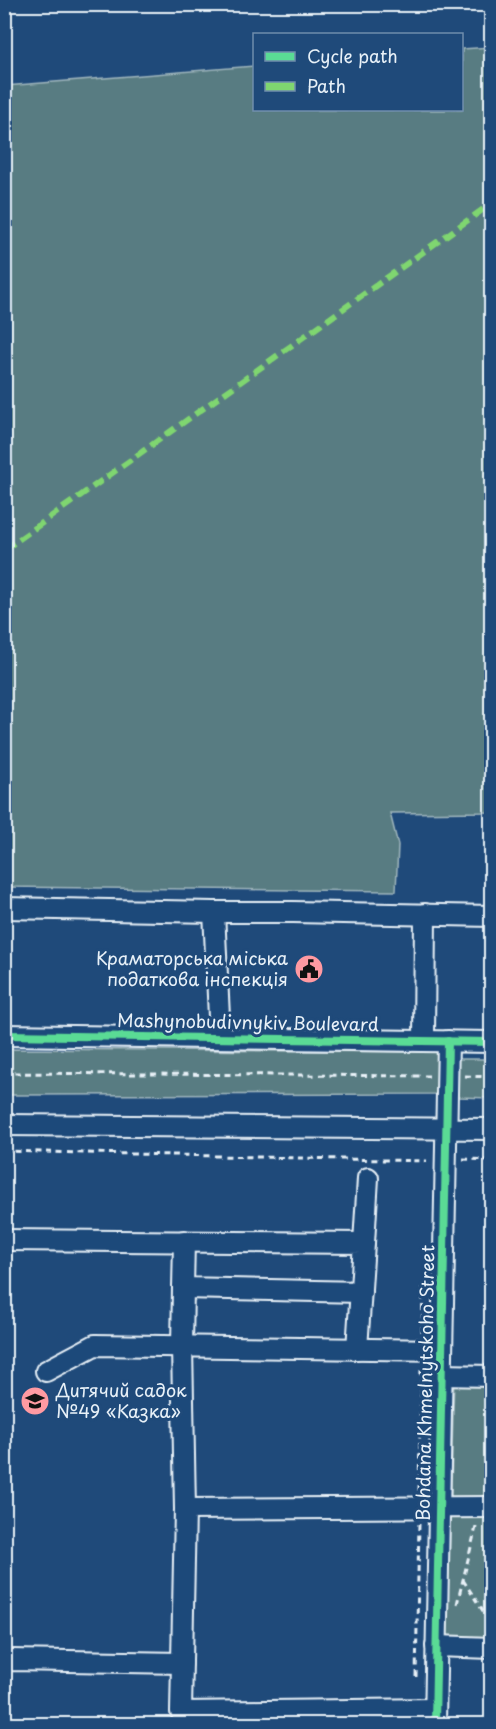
<svg xmlns="http://www.w3.org/2000/svg" width="496" height="1729" viewBox="0 0 496 1729" font-family="'Playpen Sans',sans-serif">
<style>
.green{fill:#587c82;stroke:#a0b6bd;stroke-width:1.5}
.lines{fill:none;stroke-linecap:round;stroke-linejoin:round}
.minor-casing{stroke:#e8f1f8;stroke-width:24}
.path{stroke:#e8f1f8;stroke-width:3;stroke-dasharray:6 4.5;stroke-linecap:butt}
.minor{stroke:#1f4a7a;stroke-width:20}
.quiet{stroke:#7fd670;stroke-width:6;stroke-dasharray:12 6;stroke-linecap:butt}
.cycleway-casing{stroke:#1f4a7a;stroke-width:11}
.cycleway{stroke:#5adb95;stroke-width:8}
.labels{text-anchor:middle;stroke-width:6;stroke-linejoin:round;paint-order:stroke}
.poi-label{font-size:18px;fill:#e8f1f8;stroke:#1f4a7a;text-anchor:end}
.street-label{font-size:18px;fill:#e8f1f8;stroke:#1f4a7a}
</style>
<rect width="100%" height="100%" fill="#1f4a7a"/>
<filter id="ink" filterUnits="userSpaceOnUse"><feTurbulence type="fractalNoise" baseFrequency=".0167" numOctaves="2"/><feDisplacementMap in="SourceGraphic" scale="12" xChannelSelector="R" yChannelSelector="G"/><feConvolveMatrix kernelMatrix="1 2 1 2 8 2 1 2 1" color-interpolation-filters="sRGB"/></filter>
<g filter="url(#ink)">
<!-- green -->
<g class="green">
<polygon points="491,47 491,812 390,813 398,845 396,891 5,887 5,86 254,66 255,110 462,110 462,49"/>
<polygon points="5,1049 437,1052 437,1094 5,1095"/>
<polygon points="458,1059 491,1059 491,1098 458,1097"/>
<polygon points="454,1378 491,1380 491,1638 447,1636"/>
</g>
<g class="lines">
<!-- minor casing -->
<g class="minor-casing">
<g id="minor">
<polyline points="4,908 214,912"/>
<polyline points="4,1035 492,1042"/>
<polyline points="220,1038 214,912 293,912 492,916"/>
<polyline points="424,1041 425,914"/>
<polyline points="4,1125 492,1129"/>
<polyline points="4,1240 364,1243 357,1349"/>
<polyline points="184,1241 183,1288 361,1292"/>
<polyline points="364,1243 368,1178"/>
<polyline points="183,1288 182,1346 185,1509 181,1712 435,1709"/>
<polyline points="46,1371 95,1345 442,1350"/>
<polyline points="441,1375 492,1376"/>
<polyline points="185,1509 492,1507"/>
<polyline points="436,1646 492,1648"/>
<polyline points="4,1662 11,1660 182,1663"/>
<polyline points="435,1724 448,1041"/>
</g>
</g>
<!-- path -->
<g class="path">
<polyline points="4,1073 429,1076"/>
<polyline points="465,1076 492,1077"/>
<polyline points="4,1151 427,1161"/>
<polyline points="463,1159 492,1160"/>
<polyline points="422,1332 423,1287"/>
<polyline points="419,1491 421,1368"/>
<polyline points="485,1491 492,1466"/>
<polyline points="463,1580 492,1625"/>
<polyline points="457,1604 477,1523"/>
<polyline points="416,1677 419,1524"/>
</g>
<!-- minor -->
<use href="#minor" class="minor"/>
<!-- quiet -->
<polyline class="quiet" points="4,550 492,203"/>
<!-- cycleway casing -->
<g class="cycleway-casing">
<g id="cycleway">
<polyline points="4,1035 492,1042"/>
<polyline points="435,1724 448,1041"/>
</g>
</g>
<!-- cycleway -->
<use href="#cycleway" class="cycleway"/>
</g>
</g>
<!-- icons -->
<defs>
<g id="civic-disc" transform="scale(1.5)"><circle r="9.5" fill="#ff9aa2" stroke="#1f4a7a"/><path d="M-.6-6.5H3V-4.5H.6V-3L4-1V1h2V6H-6V1h2V-1L-.6-3ZM-1.2 2.5V6h2.4V2.5Z" fill="#111"/></g>
<g id="school-disc" transform="scale(1.5)"><circle r="9.5" fill="#ff9aa2" stroke="#1f4a7a"/><path d="M0-5L7-2L0 1L-7-2ZM-4 1L0 2.5L4 1V4Q0 6-4 4Z" fill="#111"/></g>
</defs>
<g fill-rule="evenodd">
<use href="#civic-disc" x="309" y="969"/>
<use href="#school-disc" x="35" y="1401"/>
</g>
<g class="labels">
<!-- poi labels -->
<g class="poi-label">
<text x="288" y="965">Краматорська міська<tspan x="288" dy="21">податкова інспекція</tspan></text>
<text x="56" y="1397" text-anchor="start">Дитячий садок<tspan x="56" dy="21">№49 «Казка»</tspan></text>
</g>
<!-- street labels -->
<g class="street-label">
<text transform="translate(248 1023) rotate(1)" y="6">Mashynobudivnykiv Boulevard</text>
<text transform="translate(426 1383) rotate(-89)" y="6">Bohdana Khmelnytskoho Street</text>
</g>
</g>
<!-- margin -->
<rect width="496" height="1729" fill="none" stroke="#1f4a7a" stroke-width="24"/>
<rect x="12" y="12" width="472" height="1705" fill="none" stroke="#e8f1f8" stroke-width="2" filter="url(#ink)"/>
<!-- legend -->
<rect x="253" y="33" width="210" height="78" fill="#1f4a7a" stroke="#6f8dac" stroke-width="1.5"/>
<rect x="265" y="52" width="30" height="9" fill="#5adb95" stroke="#6f8dac" stroke-width="1.5"/>
<text x="307" y="63" font-size="18" fill="#e8f1f8">Cycle path</text>
<rect x="265" y="82" width="30" height="9" fill="#7fd670" stroke="#6f8dac" stroke-width="1.5"/>
<text x="307" y="93" font-size="18" fill="#e8f1f8">Path</text>
</svg>
